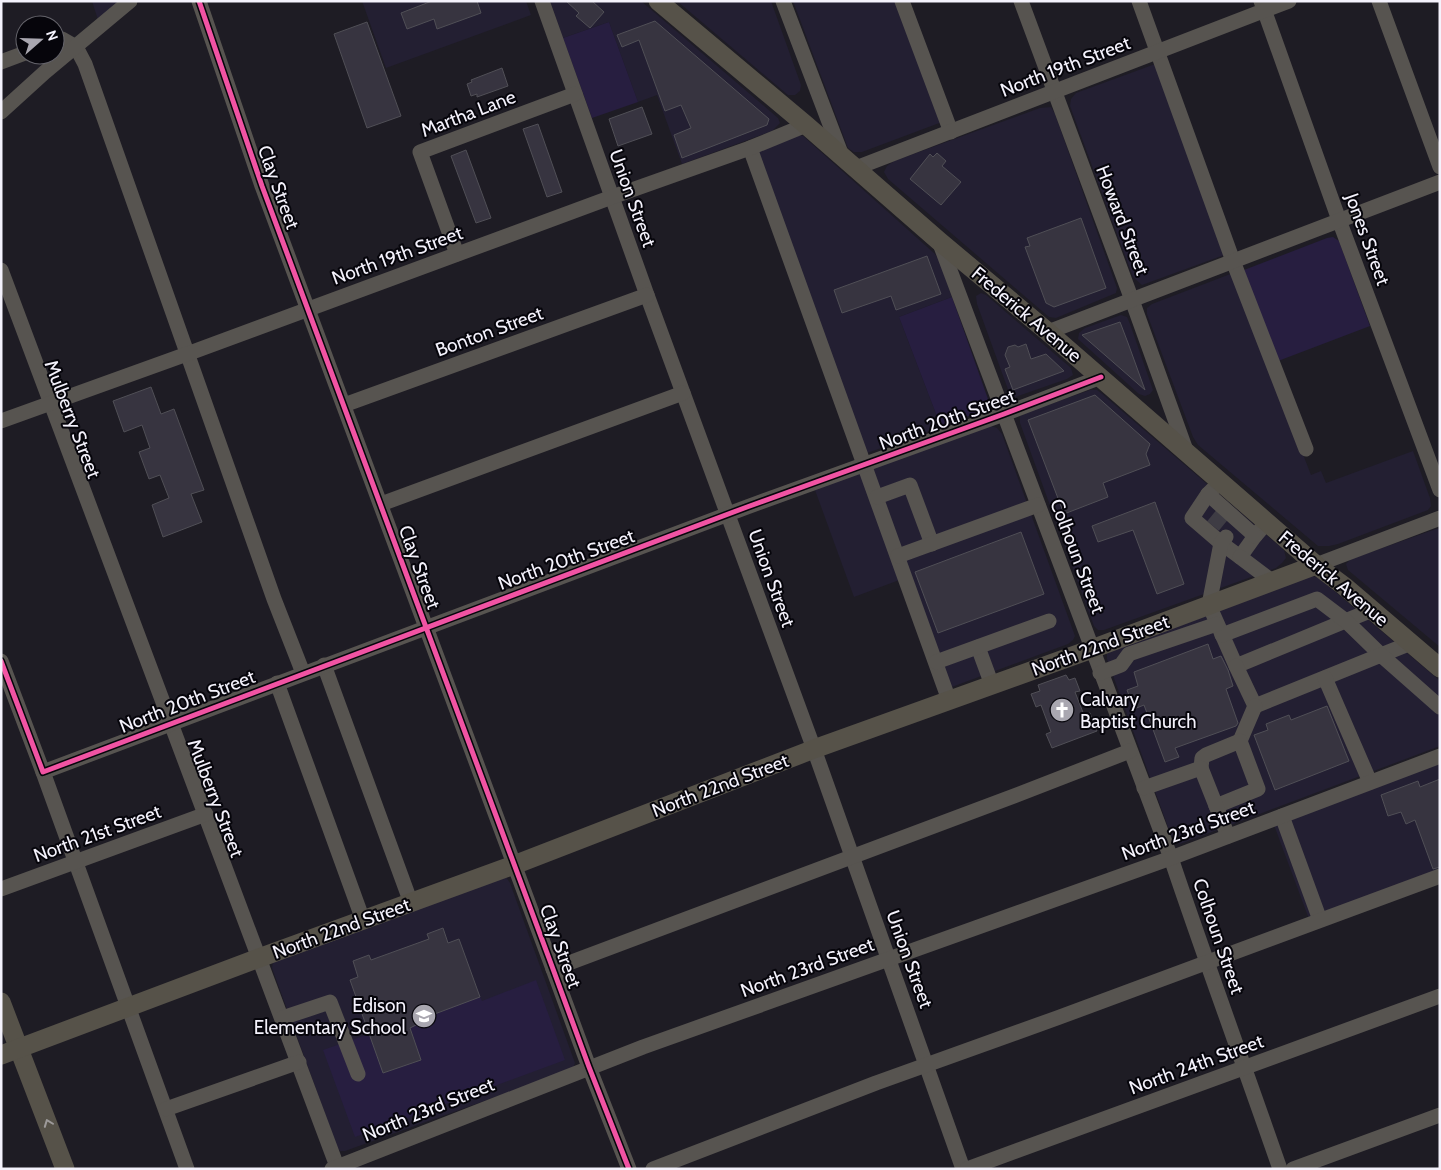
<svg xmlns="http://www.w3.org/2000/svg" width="1441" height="1170" viewBox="0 0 1441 1170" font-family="Cabin,sans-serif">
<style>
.built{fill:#231f32}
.green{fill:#271e40}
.building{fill:#373440;stroke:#504f56}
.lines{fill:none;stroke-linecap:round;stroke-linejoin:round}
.minor-tunnel{stroke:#3e3c44;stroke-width:15;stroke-dasharray:15 8;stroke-linecap:butt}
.minor{stroke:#575450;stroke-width:15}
.major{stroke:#565249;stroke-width:19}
.cycleway-casing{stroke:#06050b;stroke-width:8}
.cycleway{stroke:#f153a3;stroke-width:5}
.oneway{stroke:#9d9a9a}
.labels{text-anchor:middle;stroke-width:4;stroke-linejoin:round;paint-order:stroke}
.street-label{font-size:19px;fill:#f4f2fc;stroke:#06050b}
.poi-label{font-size:19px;fill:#f4f2fc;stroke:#06050b;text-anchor:start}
</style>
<rect width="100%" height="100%" fill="#1e1c24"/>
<!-- built -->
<g class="built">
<polygon points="92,1 119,1 98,20"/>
<polygon points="362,1 526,1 531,15 386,68"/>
<polygon points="550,1 641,1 778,118 780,123 772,131 682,164 657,95 638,102 609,22 563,38"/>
<polygon points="677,1 771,1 801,85 800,91 795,95 788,95"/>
<polygon points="793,1 897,1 942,122 862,152 854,152 848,148"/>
<polygon points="1158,63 1227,254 1142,285 1133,277 1070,106 1071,99 1076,93"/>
<polygon points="1051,107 1055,114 1117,288 1116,293 1056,318 1049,317 888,179 884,172 887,166 894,161 1040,108"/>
<polygon points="796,136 803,136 935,254 940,262 952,297 899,317 941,427 867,453 757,152"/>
<polygon points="1233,273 1311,475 1321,471 1326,483 1413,451 1430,498 1431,506 1428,510 1338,544 1329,546 1318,546 1198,445 1193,437 1147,314 1147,308 1152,304"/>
<polygon points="981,293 986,295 1071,368 1073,375 1067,379 1015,397 1010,395 977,304 976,296"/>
<polygon points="1121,315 1127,317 1130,324 1153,390 1150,394 1145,396 1139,394 1078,339 1079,333 1085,328"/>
<polygon points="1090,390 1097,390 1101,393 1284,550 1286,558 1282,563 1276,568 1104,630 1098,630 1094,626 1020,423 1020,416 1028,412"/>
<polygon points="991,426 997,428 1002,434 1075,636 1073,640 1068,644 949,688 871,469"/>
<polygon points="863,472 902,579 854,597 815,490"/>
<polygon points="1436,529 1440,529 1440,647 1348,570 1346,564 1351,559"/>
<polygon points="1312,576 1318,578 1325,583 1440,681 1440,746 1180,844 1175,842 1172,838 1107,659 1107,653"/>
<polygon points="1440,762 1440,871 1309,919 1274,825"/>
<polygon points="506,877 510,883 575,1063 573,1068 568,1071 345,1151 340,1151 337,1147 272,968 273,962"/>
</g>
<!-- green -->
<g class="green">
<polygon points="609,22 638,102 592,118 563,38"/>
<polygon points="1333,237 1339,241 1370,326 1278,361 1244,270 1327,238"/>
<polygon points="952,297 989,402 987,408 981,411 941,427 899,317"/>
<polygon points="536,980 565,1060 355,1137 323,1050 369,1034 384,1073 421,1060 410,1027 418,1024 416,1021 480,997 482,1001"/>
</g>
<!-- building -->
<g class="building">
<polygon points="432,1 477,1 481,13 437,29 434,19 407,29 401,13"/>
<polygon points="566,1 592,1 604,12 590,28 576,16 579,13"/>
<polygon points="655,21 769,119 767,125 682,158 674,135 691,128 681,105 665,111 639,40 622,47 617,35"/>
<polygon points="367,22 401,116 367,128 334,34"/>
<polygon points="502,68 508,86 477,97 477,94 471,96 467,84 472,82 471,80"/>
<polygon points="642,107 652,134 618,146 609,119"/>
<polygon points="538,124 562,192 547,197 523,129"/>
<polygon points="466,150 491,218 476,223 451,156"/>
<polygon points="937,153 946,161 942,166 961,182 941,205 910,179 930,154 933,157"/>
<polygon points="1081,218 1106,288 1054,307 1046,303 1025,247 1030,246 1027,238"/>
<polygon points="927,256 941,294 896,310 891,296 842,313 834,290"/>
<polygon points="1120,322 1128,343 1145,390 1082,335"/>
<polygon points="1026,344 1031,359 1046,354 1064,371 1013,390 1005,369 1010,367 1005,355 1008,347 1015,345 1018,347"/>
<polygon points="151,387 161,414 174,409 204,490 191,494 202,522 163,537 152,505 169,498 160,475 149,479 139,452 150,448 142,425 124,432 113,401"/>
<polygon points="1095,395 1150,444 1146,454 1150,465 1103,483 1108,497 1064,514 1028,420"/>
<polygon points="1155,502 1184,584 1157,594 1133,530 1098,542 1092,526"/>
<polygon points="1021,532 1044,594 938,633 915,572"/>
<polygon points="1208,644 1213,659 1221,656 1228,670 1233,686 1226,689 1238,723 1236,726 1175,748 1179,757 1165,762 1144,705 1134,709 1127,690 1138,686 1134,672"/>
<polygon points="1066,675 1069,680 1075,678 1080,691 1075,692 1084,715 1090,713 1097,731 1052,748 1046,734 1051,732 1041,705 1036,707 1031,694 1040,691 1038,685"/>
<polygon points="1327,706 1349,761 1275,790 1254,735 1268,730 1266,724 1289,715 1291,720"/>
<polygon points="1440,779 1440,867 1433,869 1415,820 1406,824 1401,812 1388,816 1381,795 1418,781 1420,787"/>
<polygon points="443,928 448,943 459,939 480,997 416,1021 418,1024 410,1028 421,1060 383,1073 350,980 358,977 353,961 369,955 371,960 429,939 427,934"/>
</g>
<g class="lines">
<!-- minor-tunnel -->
<polyline class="minor-tunnel" points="1213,526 1222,515"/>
<!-- minor -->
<g class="minor">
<polyline points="199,1 262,186 553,969 589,1067 629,1169"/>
<polyline points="542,1 647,295 814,749 963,1169"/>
<polyline points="783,1 842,156"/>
<polyline points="902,1 951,132"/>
<polyline points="1021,1 1132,300 1187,453"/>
<polyline points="1139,1 1233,261 1306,449"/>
<polyline points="1261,1 1339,220 1440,490"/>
<polyline points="1379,1 1440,167"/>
<polyline points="55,41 62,39 76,47 85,64 274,599 303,673"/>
<polyline points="1,62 25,53"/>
<polyline points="1,112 45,72 130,1"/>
<polyline points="750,148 949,700"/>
<polyline points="856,168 1289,1"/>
<path d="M939 241 1171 858C1206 962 1244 1065 1280 1169"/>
<polyline points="457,254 420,152 575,94"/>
<polyline points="1,270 338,1169"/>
<polyline points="1048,332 1440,182"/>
<polyline points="344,405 647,295"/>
<polyline points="1,421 187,354 612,197 750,148 806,125"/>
<polyline points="1220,482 1208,494 1192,518 1221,543 1240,557 1255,536 1267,522"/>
<polyline points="1208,494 1255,536"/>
<polyline points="877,497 910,485 932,544"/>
<polyline points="381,504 683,393"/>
<polyline points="1226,537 1221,543 1209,605 1236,666 1372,610"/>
<polyline points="898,556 1038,505"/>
<polyline points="1240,557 1273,582"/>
<polyline points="1316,565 1440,518"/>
<polyline points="1222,635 1317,599 1346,621 1381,655 1411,643"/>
<polyline points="978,647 992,685"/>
<polyline points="1,661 43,772 187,1169"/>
<polyline points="936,662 1049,621"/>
<polyline points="324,665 411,903"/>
<polyline points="1236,666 1255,706 1381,655 1440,707"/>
<polyline points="1100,673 1121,665 1129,654 1217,624"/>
<polyline points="1325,678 1370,782"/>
<polyline points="277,683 363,920"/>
<polyline points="1240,741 1255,706"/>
<polyline points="1201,768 1202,758 1206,755 1240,741 1258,789 1216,806"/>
<polyline points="43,772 747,507 1004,414 1101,377"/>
<polyline points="1144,788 1201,768 1228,836"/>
<polyline points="1282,816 1320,920"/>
<polyline points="1,889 206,814"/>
<polyline points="553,969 1014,796 1130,751"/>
<polyline points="282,1018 330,1002 358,1074"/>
<polyline points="166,1109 299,1062"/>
<polyline points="332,1169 643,1047 1171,858 1440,756"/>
<polyline points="653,1169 876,1083 1057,1018 1440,876"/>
<polyline points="967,1169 1440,996"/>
<polyline points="1293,1169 1440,1115"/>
</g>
<!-- major -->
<g class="major">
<polyline points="658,1 806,125 939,241 1048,332 1316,565 1344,586 1440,668"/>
<polyline points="1,1002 65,1169"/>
<polyline points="1,1055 259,958 514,865 814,749 1092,649 1316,565"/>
</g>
<!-- cycleway casing -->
<g class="cycleway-casing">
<g id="cycleway">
<polyline points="199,1 262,186 553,969 589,1067 629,1169"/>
<polyline points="1,661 43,772 747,507 1004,414 1101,377"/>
</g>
</g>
<!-- cycleway -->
<use href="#cycleway" class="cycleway"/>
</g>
<!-- one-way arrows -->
<defs><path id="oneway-chevron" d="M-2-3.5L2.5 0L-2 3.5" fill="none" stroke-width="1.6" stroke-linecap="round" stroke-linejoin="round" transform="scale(1.25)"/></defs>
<use class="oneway" href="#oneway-chevron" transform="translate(48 1123) rotate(-111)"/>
<!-- icons -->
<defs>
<g id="church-disc" transform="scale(1.25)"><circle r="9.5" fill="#a9a7b0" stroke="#06050b"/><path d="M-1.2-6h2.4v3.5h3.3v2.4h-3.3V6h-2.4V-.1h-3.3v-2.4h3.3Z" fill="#fff"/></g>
<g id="school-disc" transform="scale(1.25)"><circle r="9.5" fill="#a9a7b0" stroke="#06050b"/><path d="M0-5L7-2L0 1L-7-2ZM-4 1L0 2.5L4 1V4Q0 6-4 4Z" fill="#fff"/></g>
</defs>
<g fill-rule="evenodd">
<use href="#church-disc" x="1062" y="710"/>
<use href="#school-disc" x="424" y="1016"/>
</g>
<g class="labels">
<!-- street labels -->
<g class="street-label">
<text transform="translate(1065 66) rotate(-21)" y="7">North 19th Street</text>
<text transform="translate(468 113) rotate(-21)" y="7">Martha Lane</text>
<text transform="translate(279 187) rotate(70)" y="7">Clay Street</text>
<text transform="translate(633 198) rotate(70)" y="7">Union Street</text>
<text transform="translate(1123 220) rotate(69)" y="7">Howard Street</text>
<text transform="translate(1368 239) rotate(70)" y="7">Jones Street</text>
<text transform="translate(397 255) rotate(-20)" y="7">North 19th Street</text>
<text transform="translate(1027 314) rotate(40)" y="7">Frederick Avenue</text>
<text transform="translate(489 331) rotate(-20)" y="7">Bonton Street</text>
<text transform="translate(73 419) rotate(69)" y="7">Mulberry Street</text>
<text transform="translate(947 419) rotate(-20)" y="7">North 20th Street</text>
<text transform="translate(1078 556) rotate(69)" y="7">Colhoun Street</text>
<text transform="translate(566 559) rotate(-20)" y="7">North 20th Street</text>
<text transform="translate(420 567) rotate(70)" y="7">Clay Street</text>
<text transform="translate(772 578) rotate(70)" y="7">Union Street</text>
<text transform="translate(1334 578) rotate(40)" y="7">Frederick Avenue</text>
<text transform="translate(1100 645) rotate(-20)" y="7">North 22nd Street</text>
<text transform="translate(187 701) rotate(-21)" y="7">North 20th Street</text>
<text transform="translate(720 785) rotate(-21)" y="7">North 22nd Street</text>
<text transform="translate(216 798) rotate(69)" y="7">Mulberry Street</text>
<text transform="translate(1188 830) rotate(-20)" y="7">North 23rd Street</text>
<text transform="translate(97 833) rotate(-20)" y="7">North 21st Street</text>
<text transform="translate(341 928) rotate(-20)" y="7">North 22nd Street</text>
<text transform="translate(1219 936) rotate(71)" y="7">Colhoun Street</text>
<text transform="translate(561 946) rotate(70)" y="7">Clay Street</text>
<text transform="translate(910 959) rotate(70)" y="7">Union Street</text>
<text transform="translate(807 967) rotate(-20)" y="7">North 23rd Street</text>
<text transform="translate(1196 1064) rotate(-20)" y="7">North 24th Street</text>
<text transform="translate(428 1109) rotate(-22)" y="7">North 23rd Street</text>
</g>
<!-- poi labels -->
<g class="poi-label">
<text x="1080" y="706">Calvary<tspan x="1080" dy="22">Baptist Church</tspan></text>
<text x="406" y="1012" text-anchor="end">Edison<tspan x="406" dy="22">Elementary School</tspan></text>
</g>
</g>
<!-- border -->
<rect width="1441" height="1170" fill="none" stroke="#f4f2fc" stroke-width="5"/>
<!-- north arrow -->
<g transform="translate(40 40) rotate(70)"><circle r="24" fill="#06050b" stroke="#65646b"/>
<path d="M0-4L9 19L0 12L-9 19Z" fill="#a9a7b0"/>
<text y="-8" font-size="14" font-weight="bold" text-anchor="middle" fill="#f4f2fc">N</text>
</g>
</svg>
